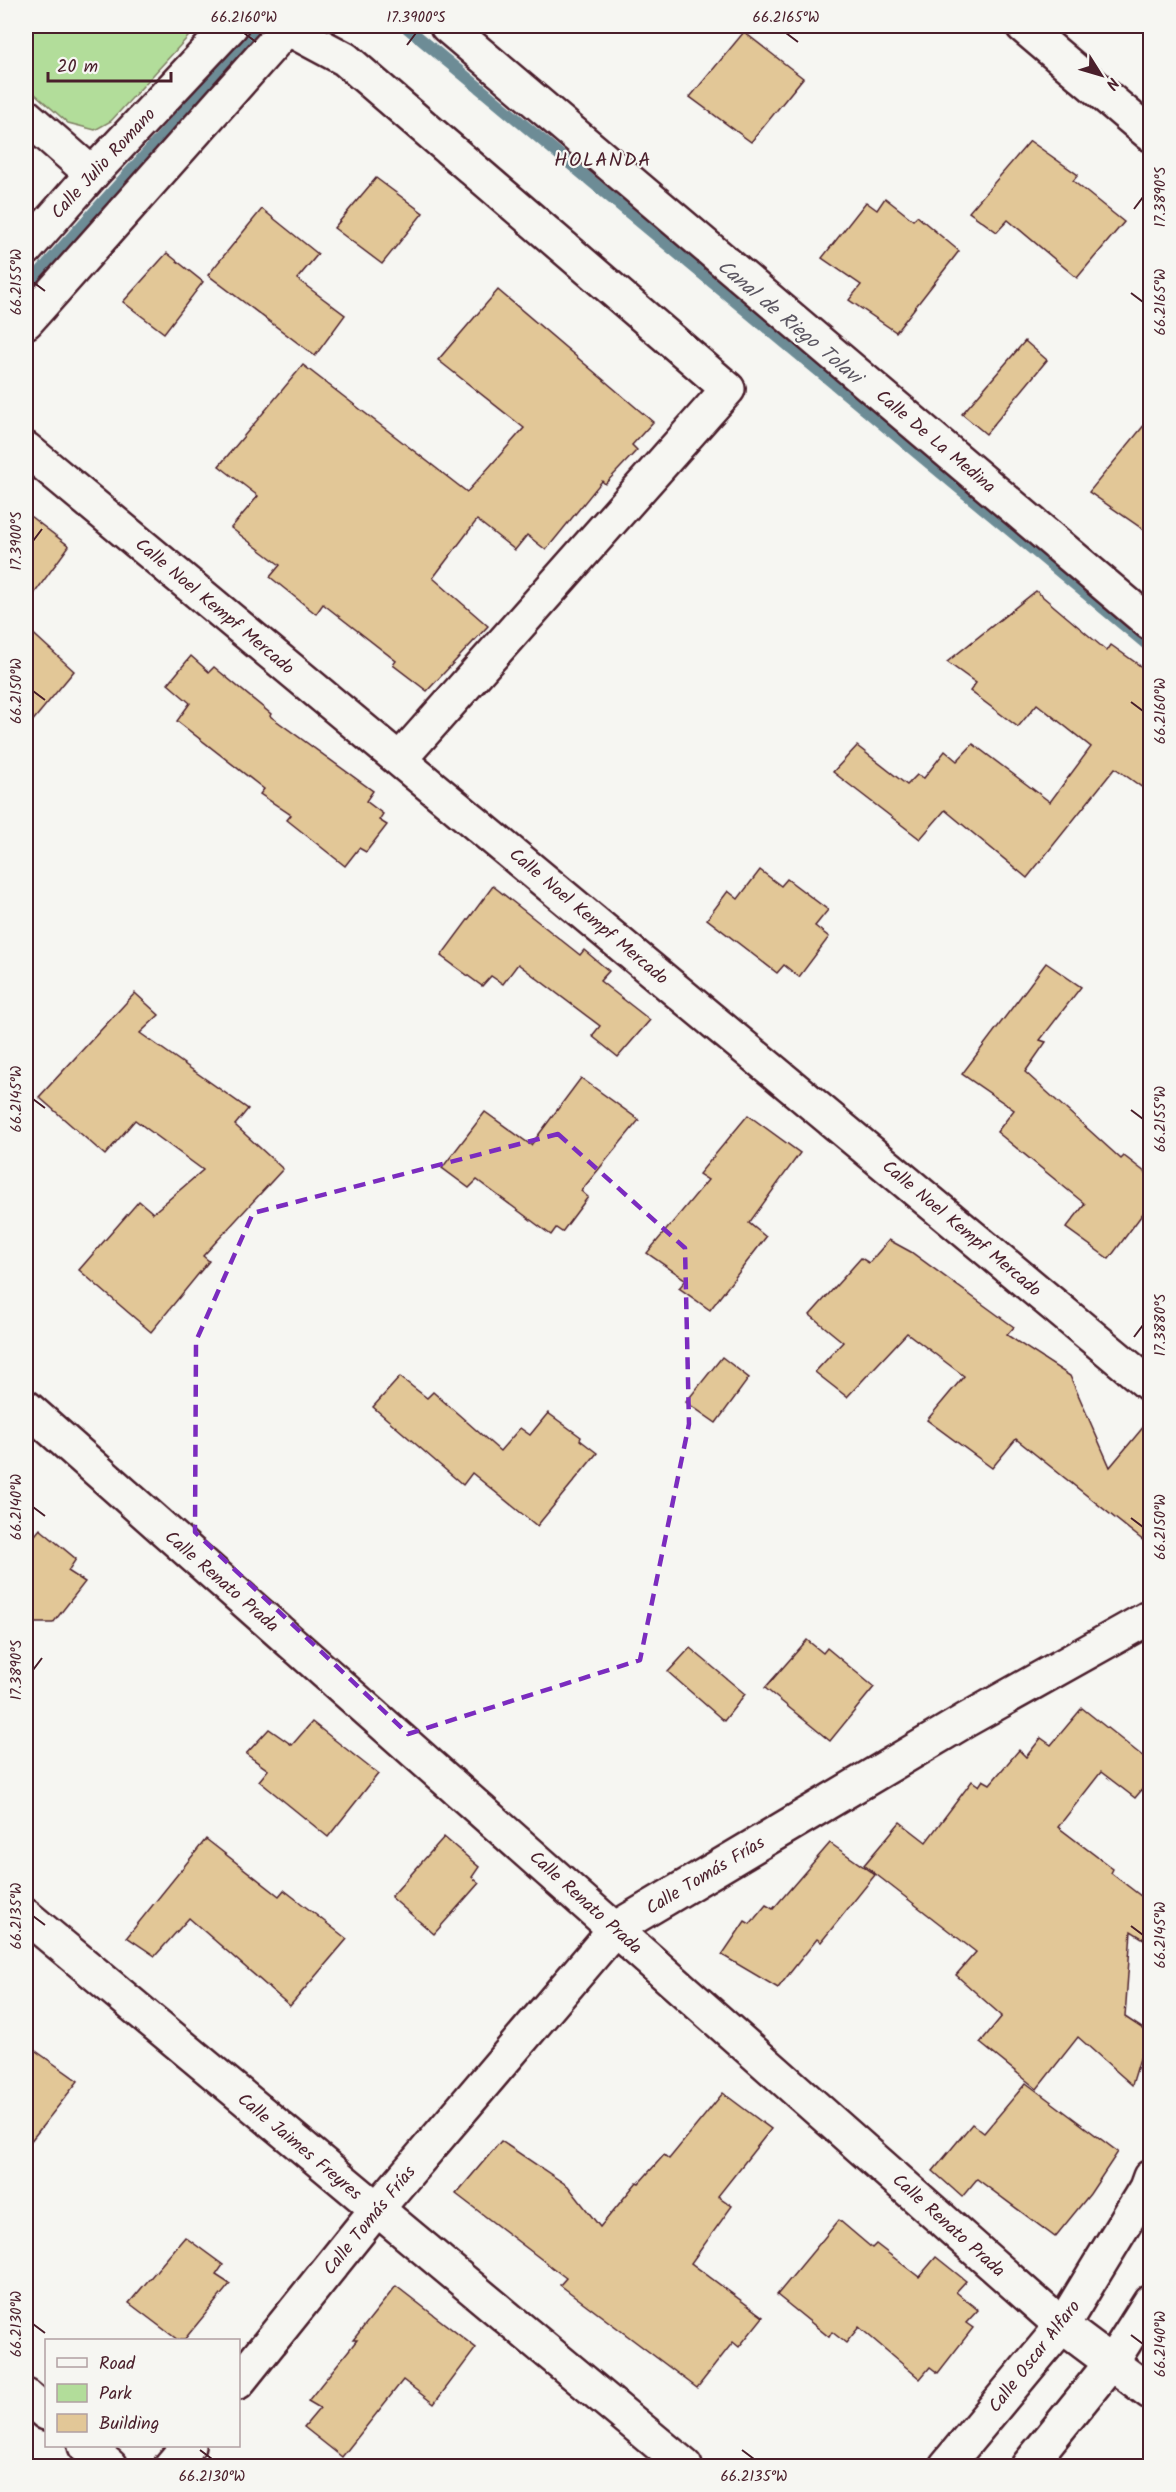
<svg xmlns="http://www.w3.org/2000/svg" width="1176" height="2492" viewBox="0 0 1176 2492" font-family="Kalam,sans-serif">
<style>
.green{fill:#b2dd9a;stroke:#7e7e62;stroke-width:1.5}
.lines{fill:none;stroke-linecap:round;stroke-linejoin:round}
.stream{stroke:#6d8c96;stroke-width:12}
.building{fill:#e2c797;stroke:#4a1f2b;stroke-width:1.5}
.street-casing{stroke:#4a1f2b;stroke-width:38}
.secondary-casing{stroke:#4a1f2b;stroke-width:38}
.street{stroke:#f6f6f2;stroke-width:33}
.secondary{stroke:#f6f6f2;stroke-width:33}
.marked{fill:none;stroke:#7b2cbf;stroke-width:4.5;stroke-dasharray:12 8;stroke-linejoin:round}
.ticks{fill:none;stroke:#4a1f2b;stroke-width:2}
.labels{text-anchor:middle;stroke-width:4.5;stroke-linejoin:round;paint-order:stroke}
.street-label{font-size:18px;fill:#4a1f2b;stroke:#f6f6f2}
.neighbourhood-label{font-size:20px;letter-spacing:1.5px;fill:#4a1f2b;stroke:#f6f6f2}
.water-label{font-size:20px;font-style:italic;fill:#5b5661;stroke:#f6f6f2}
.neatline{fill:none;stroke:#4a1f2b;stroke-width:2}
.ticks-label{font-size:15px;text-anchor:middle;fill:#4a1f2b}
</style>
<rect width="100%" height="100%" fill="#f6f6f2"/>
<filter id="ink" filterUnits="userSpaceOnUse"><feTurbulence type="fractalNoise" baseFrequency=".0167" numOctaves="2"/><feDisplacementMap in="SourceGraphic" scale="12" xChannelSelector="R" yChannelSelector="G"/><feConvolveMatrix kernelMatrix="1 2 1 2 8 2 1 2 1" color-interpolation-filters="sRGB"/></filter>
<g filter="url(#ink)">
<!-- green -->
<polygon class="green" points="26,26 198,26 111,121 95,130 68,123 26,86"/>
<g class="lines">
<!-- stream -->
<g class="stream">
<polyline points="405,26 1150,647"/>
<polyline points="26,288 261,26"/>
</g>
</g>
<!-- building -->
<g class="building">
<polygon points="744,32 803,78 751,142 690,97"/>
<polygon points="1030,141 1078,175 1073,181 1124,222 1077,278 1008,220 997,232 969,212"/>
<polygon points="376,178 423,213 382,264 334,228"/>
<polygon points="885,198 913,220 917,216 959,251 896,332 849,300 861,285 822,258 866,202 877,210"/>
<polygon points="262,209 318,254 297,279 345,315 315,356 208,275"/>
<polygon points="167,253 203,282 164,333 123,302"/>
<polygon points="498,290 653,422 632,445 637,450 605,484 602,481 546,550 527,535 515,550 477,520 433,578 488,626 427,691 393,665 396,661 323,604 316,614 270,577 280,565 231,528 258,496 219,466 303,365 467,492 524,428 438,360"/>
<polygon points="1025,341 1047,360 986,434 962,414"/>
<polygon points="1150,418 1150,534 1089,492"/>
<polygon points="26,513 69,546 26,605"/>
<polygon points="1036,591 1107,651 1111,645 1150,673 1150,793 1115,768 1027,878 945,810 920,839 833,772 857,746 907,785 917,775 924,778 945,751 957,761 973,744 1050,802 1091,747 1037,704 1018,727 970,691 976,683 947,662"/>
<polygon points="26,627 74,671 26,729"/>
<polygon points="191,656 209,672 214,667 271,714 270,716 373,791 366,801 383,814 379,820 387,825 366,852 359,848 345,866 287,820 291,815 260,794 264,789 177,721 190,703 168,684"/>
<polygon points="760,870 781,886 787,879 828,910 815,926 829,937 799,977 784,965 777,973 707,919 728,891 738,899"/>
<polygon points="493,886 580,955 584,950 609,971 600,981 650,1020 618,1057 592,1036 600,1026 518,964 503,984 491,976 482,986 441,956"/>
<polygon points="1046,963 1081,987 1040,1040 1046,1042 1025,1072 1121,1159 1124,1156 1150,1176 1150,1204 1109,1259 1066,1228 1085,1204 997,1132 1014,1110 962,1074"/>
<polygon points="135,993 159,1015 140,1033 248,1109 235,1125 283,1169 203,1256 209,1261 151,1332 79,1270 139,1201 153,1213 203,1170 135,1120 105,1155 39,1097"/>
<polygon points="581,1078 639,1120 581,1191 588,1197 562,1232 556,1228 551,1235 477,1180 469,1188 442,1168 485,1112 531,1145"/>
<polygon points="748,1115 800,1153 749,1223 766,1237 710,1310 679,1288 686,1280 647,1253 708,1180 699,1174"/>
<polygon points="889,1240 911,1252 1014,1327 1007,1335 1070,1376 1110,1467 1150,1419 1150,1546 1016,1439 992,1468 927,1420 964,1376 907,1333 847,1397 815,1372 843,1342 810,1315 861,1258 869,1263"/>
<polygon points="722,1357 749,1378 716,1423 686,1402"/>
<polygon points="400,1377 427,1398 433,1392 500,1451 520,1428 530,1435 548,1413 581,1437 580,1440 597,1453 537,1526 472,1473 463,1485 373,1407"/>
<polygon points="40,1529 76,1559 68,1571 85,1582 53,1623 26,1623 26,1546"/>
<polygon points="807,1640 823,1653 827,1648 874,1687 830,1741 765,1688"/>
<polygon points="690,1648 745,1694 724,1721 668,1672"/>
<polygon points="1082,1708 1150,1762 1150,1780 1135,1798 1101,1772 1058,1827 1113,1869 1111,1873 1150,1903 1150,1943 1131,1931 1125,2017 1148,2032 1132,2085 1078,2037 1037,2089 980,2043 1002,2016 956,1975 976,1952 864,1865 900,1822 926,1842 972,1781 979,1786 983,1780 990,1784 1019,1750 1026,1757 1041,1738 1051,1745"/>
<polygon points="312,1722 378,1774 328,1837 259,1781 268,1770 246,1754 269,1729 292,1745"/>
<polygon points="444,1837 479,1867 472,1877 479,1883 434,1934 391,1897"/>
<polygon points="206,1839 279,1896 284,1890 347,1939 290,2006 189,1918 155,1956 127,1937"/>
<polygon points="830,1843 875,1875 821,1942 817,1939 778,1988 722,1955 745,1921 750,1924 766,1905 773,1909"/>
<polygon points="26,2044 78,2081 26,2147"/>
<polygon points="1026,2083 1118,2152 1090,2194 1055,2237 977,2179 962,2197 933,2171 972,2124 984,2133"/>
<polygon points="723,2093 771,2129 718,2196 732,2206 691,2263 763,2317 739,2347 733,2342 697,2388 560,2285 566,2278 456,2194 501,2141 568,2186 600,2227 637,2182 639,2183 664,2155 669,2159"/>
<polygon points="839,2220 872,2248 876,2244 919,2277 936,2257 966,2281 956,2292 978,2310 966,2323 973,2328 938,2373 930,2367 920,2379 859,2327 846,2343 832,2332 829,2337 777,2295"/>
<polygon points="185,2237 223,2265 216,2275 230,2284 184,2340 178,2340 129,2303"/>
<polygon points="396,2286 476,2348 434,2404 403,2380 342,2457 304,2427 320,2408 308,2401 357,2340 353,2340"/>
</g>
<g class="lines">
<!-- street casing -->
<g class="street-casing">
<g id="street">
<polyline points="447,26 1150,623"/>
<polyline points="1023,26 1150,134"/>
<polyline points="26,116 92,174"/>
<polyline points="26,249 92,174 231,26"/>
<polyline points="26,322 287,28 345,59 728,389 400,759"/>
<polyline points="26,449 1150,1385"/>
<polyline points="26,1407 1062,2326 1150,2392"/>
<polyline points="26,1916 685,2466"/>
<polyline points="238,2382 376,2210 616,1928 966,1720 1150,1617"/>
<polyline points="26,2396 46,2413"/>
<polyline points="85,2446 110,2466"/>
<polyline points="171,2466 188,2446"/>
</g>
</g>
<!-- secondary casing -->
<g class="secondary-casing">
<g id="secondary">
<polyline points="946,2466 1062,2326 1146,2188 1150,2177"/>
<polyline points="1028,2466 1112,2362 1150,2302"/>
</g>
</g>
<!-- street -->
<use href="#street" class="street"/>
<!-- secondary -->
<use href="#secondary" class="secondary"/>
</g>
</g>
<!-- marked area -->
<path class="marked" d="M558 1134 685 1248 689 1424 640 1660 408 1734 195 1532 196 1341 253 1213Z"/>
<!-- ticks -->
<path class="ticks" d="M244 33 256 42M786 33 798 42M407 45 416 33M1134 209 1143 197M33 282 45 291M1131 293 1143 302M33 541 42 529M33 691 45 700M1131 702 1143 711M33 1099 45 1108M1131 1110 1143 1119M1134 1337 1143 1325M33 1507 45 1516M1131 1518 1143 1527M33 1670 42 1658M33 1916 45 1925M1131 1926 1143 1935M33 2324 45 2333M1131 2335 1143 2344M200 2450 212 2459M742 2450 754 2459"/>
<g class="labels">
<!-- street labels -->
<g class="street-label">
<text transform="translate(103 163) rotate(-47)" y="6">Calle Julio Romano</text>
<text transform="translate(936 441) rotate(40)" y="6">Calle De La Medina</text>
<text transform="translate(215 606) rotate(40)" y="6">Calle Noel Kempf Mercado</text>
<text transform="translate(589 916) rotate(40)" y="6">Calle Noel Kempf Mercado</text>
<text transform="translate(962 1228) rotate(40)" y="6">Calle Noel Kempf Mercado</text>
<text transform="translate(222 1581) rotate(41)" y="6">Calle Renato Prada</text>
<text transform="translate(705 1875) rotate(-31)" y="6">Calle Tomás Frías</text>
<text transform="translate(586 1902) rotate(42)" y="6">Calle Renato Prada</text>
<text transform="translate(300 2146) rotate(40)" y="6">Calle Jaimes Freyres</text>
<text transform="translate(369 2220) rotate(-51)" y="6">Calle Tomás Frías</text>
<text transform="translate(949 2225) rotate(42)" y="6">Calle Renato Prada</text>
<text transform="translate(1034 2356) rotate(-52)" y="6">Calle Oscar Alfaro</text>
</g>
<!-- neighbourhood labels -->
<g class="neighbourhood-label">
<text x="603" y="166">HOLANDA</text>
</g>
<!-- water labels -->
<g class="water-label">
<text transform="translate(790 321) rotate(40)" y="7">Canal de Riego Tolavi</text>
</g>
</g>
<!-- margin -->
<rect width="1176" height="2492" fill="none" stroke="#f6f6f2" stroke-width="66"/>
<!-- legend -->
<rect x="45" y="2339" width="195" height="108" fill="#f6f6f2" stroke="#b1a0a2" stroke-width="1.5"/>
<rect x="57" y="2358" width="30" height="9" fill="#f6f6f2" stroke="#b1a0a2" stroke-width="1.5"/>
<text x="99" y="2369" font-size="18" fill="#4a1f2b">Road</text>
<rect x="57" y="2384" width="30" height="18" fill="#b2dd9a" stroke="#b1a0a2" stroke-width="1.5"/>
<text x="99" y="2399" font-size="18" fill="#4a1f2b">Park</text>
<rect x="57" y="2414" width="30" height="18" fill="#e2c797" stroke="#b1a0a2" stroke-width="1.5"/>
<text x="99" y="2429" font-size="18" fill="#4a1f2b">Building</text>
<!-- north arrow -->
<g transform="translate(1101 75) rotate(127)" stroke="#f6f6f2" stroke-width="4.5" paint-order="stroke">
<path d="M0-4.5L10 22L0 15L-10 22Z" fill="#4a1f2b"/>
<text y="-9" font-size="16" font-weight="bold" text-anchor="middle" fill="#4a1f2b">N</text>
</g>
<!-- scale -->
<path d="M48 72v9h123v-9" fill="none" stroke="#4a1f2b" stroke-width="3"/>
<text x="57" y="72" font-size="18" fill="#4a1f2b" stroke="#f6f6f2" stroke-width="4.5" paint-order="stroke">20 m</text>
<rect x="33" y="33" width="1110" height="2426" class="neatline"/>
<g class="ticks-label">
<text x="244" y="22">66.2160°W</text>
<text x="416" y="22">17.3900°S</text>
<text x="786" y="22">66.2165°W</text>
<text transform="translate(1160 197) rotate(-90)" y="5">17.3890°S</text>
<text transform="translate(16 282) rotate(-90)" y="5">66.2155°W</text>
<text transform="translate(1160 302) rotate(-90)" y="5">66.2165°W</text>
<text transform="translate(16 541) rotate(-90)" y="5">17.3900°S</text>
<text transform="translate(16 691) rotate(-90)" y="5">66.2150°W</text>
<text transform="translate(1160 711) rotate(-90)" y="5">66.2160°W</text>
<text transform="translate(16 1099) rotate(-90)" y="5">66.2145°W</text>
<text transform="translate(1160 1119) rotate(-90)" y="5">66.2155°W</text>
<text transform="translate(1160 1325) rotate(-90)" y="5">17.3880°S</text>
<text transform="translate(16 1507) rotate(-90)" y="5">66.2140°W</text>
<text transform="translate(1160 1527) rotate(-90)" y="5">66.2150°W</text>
<text transform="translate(16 1670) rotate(-90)" y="5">17.3890°S</text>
<text transform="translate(16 1916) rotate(-90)" y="5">66.2135°W</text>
<text transform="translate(1160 1935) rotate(-90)" y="5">66.2145°W</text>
<text transform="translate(16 2324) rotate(-90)" y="5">66.2130°W</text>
<text transform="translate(1160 2344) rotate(-90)" y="5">66.2140°W</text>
<text x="212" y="2481">66.2130°W</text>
<text x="754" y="2481">66.2135°W</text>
</g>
</svg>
